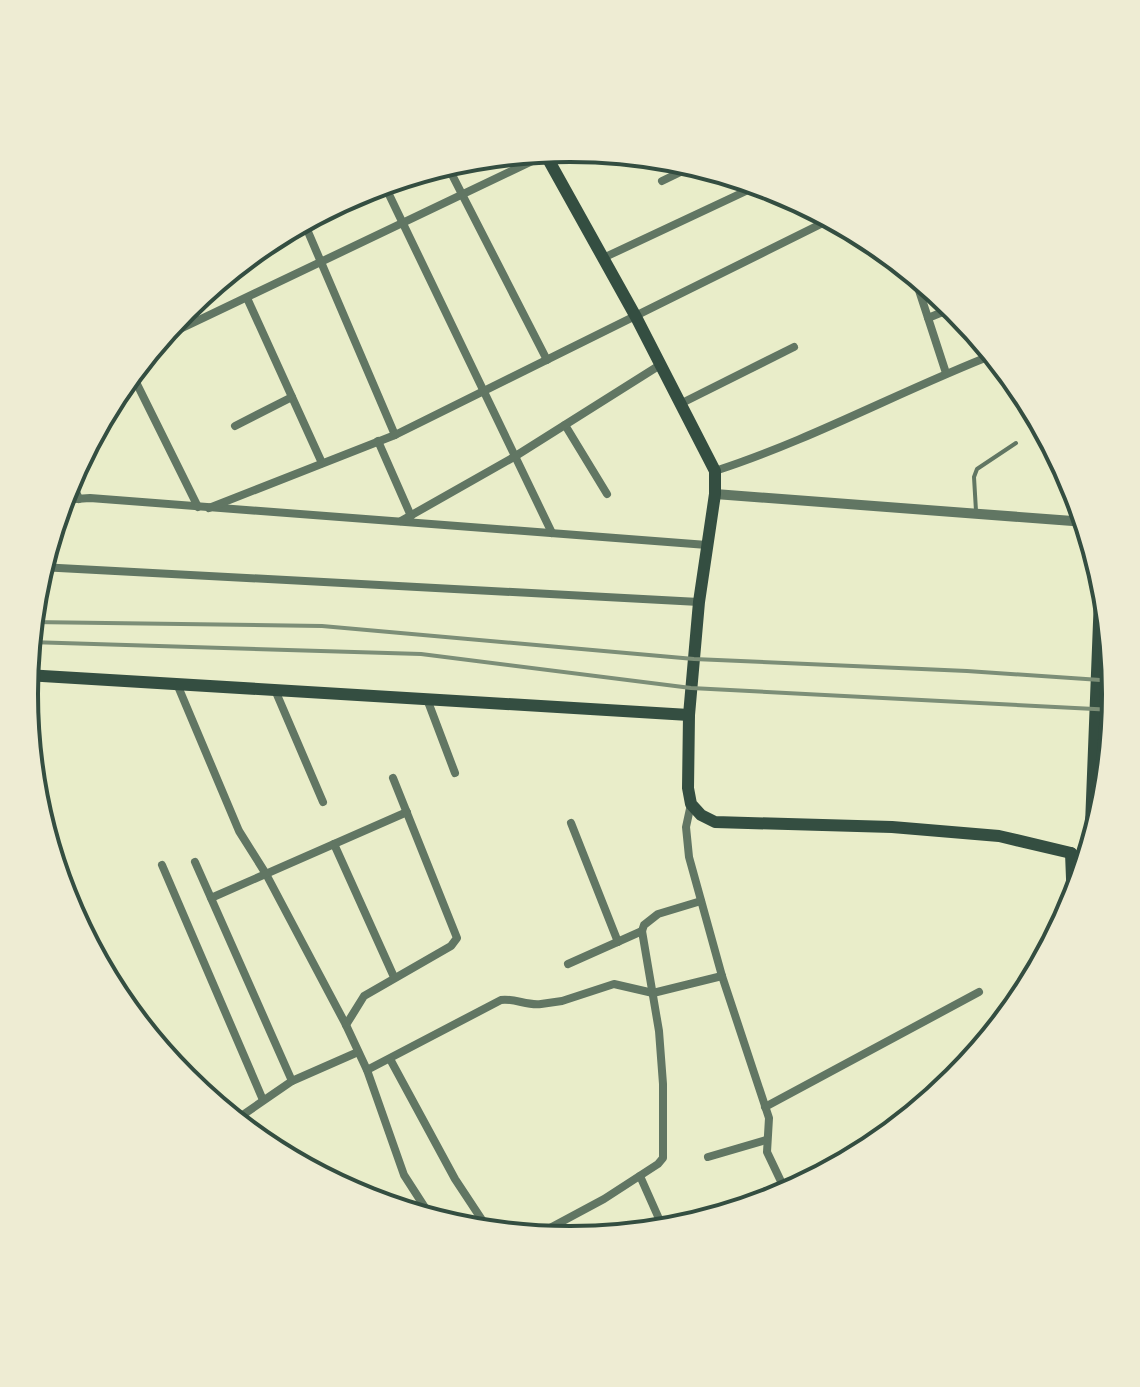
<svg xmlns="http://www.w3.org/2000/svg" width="1140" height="1387" viewBox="0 0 1140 1387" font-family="Rubik,sans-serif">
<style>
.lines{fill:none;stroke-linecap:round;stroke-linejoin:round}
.service{stroke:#617663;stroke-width:4}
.minor{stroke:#617663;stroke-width:8}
.tertiary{stroke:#617663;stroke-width:10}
.secondary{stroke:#344e41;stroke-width:12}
.primary{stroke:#344e41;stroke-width:12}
.rail{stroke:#7c8e77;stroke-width:4}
.rim{fill:none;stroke:#344e41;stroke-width:4}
</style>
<rect width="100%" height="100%" fill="#e9edc9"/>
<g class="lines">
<!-- service -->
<polyline class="service" points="976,511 974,477 977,469 1016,443"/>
<!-- minor -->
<g class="minor">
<polyline points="446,163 547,360"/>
<polyline points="662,181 697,164"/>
<polyline points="383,182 552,533"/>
<polyline points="303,220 395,435"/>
<polyline points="603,258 761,184"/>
<polyline points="913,272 946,373"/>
<polyline points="247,298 322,463"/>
<polyline points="928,318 955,307"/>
<polyline points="157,340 545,155"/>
<polyline points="131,372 198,507"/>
<polyline points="680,404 794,347"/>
<polyline points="565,425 607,494"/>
<polyline points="235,426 292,397"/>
<polyline points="378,441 411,516"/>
<path d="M715 471C811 440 900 391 995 354"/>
<polyline points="70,477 79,499"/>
<polyline points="61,500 90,498 707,545"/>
<polyline points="209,508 395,435 833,218"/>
<polyline points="401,521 514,457 660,365"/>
<polyline points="40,567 699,602"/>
<polyline points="177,684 239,831 266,874 346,1025 367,1070 404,1175 433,1220"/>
<polyline points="275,690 323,802"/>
<polyline points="427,699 455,773"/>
<polyline points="691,804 686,827 689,857 722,976 769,1118 767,1152 787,1194"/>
<polyline points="571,823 618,942"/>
<polyline points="334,844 394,977"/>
<polyline points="195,862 292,1081"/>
<polyline points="162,865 263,1100"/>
<polyline points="211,898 407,812"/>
<polyline points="568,964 642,931"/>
<polyline points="346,1025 364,996 451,946 457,938 393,778"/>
<polyline points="390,1059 455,1179 490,1232"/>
<path d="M367 1070 501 1000C515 998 527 1006 541 1004L562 1001 614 984 653 993 722 976"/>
<polyline points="765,1107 979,992"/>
<polyline points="234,1121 292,1081 358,1052"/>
<polyline points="708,1157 766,1140"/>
<polyline points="640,1176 664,1230"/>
<polyline points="535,1236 604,1199 658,1164 663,1158 663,1084 659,1031 642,931 644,925 658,914 701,901"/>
</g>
<!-- tertiary -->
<polyline class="tertiary" points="715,494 1086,522"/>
<!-- secondary -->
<g class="secondary">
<polyline points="543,150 636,317 715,471 715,494 699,602 689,715 688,788 691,804 701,815 715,822 892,827 999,836 1071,853 1085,868"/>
<polyline points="26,675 689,715"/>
<polyline points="1071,853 1073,904"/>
</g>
<!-- primary -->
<polyline class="primary" points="1090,850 1101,572"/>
<!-- rail -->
<g class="rail">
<polyline points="31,622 322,626 694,659 967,671 1115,681"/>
<polyline points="29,642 421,654 691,688 1114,710"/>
</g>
</g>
<!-- crop -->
<path d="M0 0H1140V1387H0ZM38 694a532 532 0 1 1 1064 0a532 532 0 1 1-1064 0Z" fill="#eeecd3" fill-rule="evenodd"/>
<path class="rim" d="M38 694a532 532 0 1 1 1064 0a532 532 0 1 1-1064 0Z"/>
</svg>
